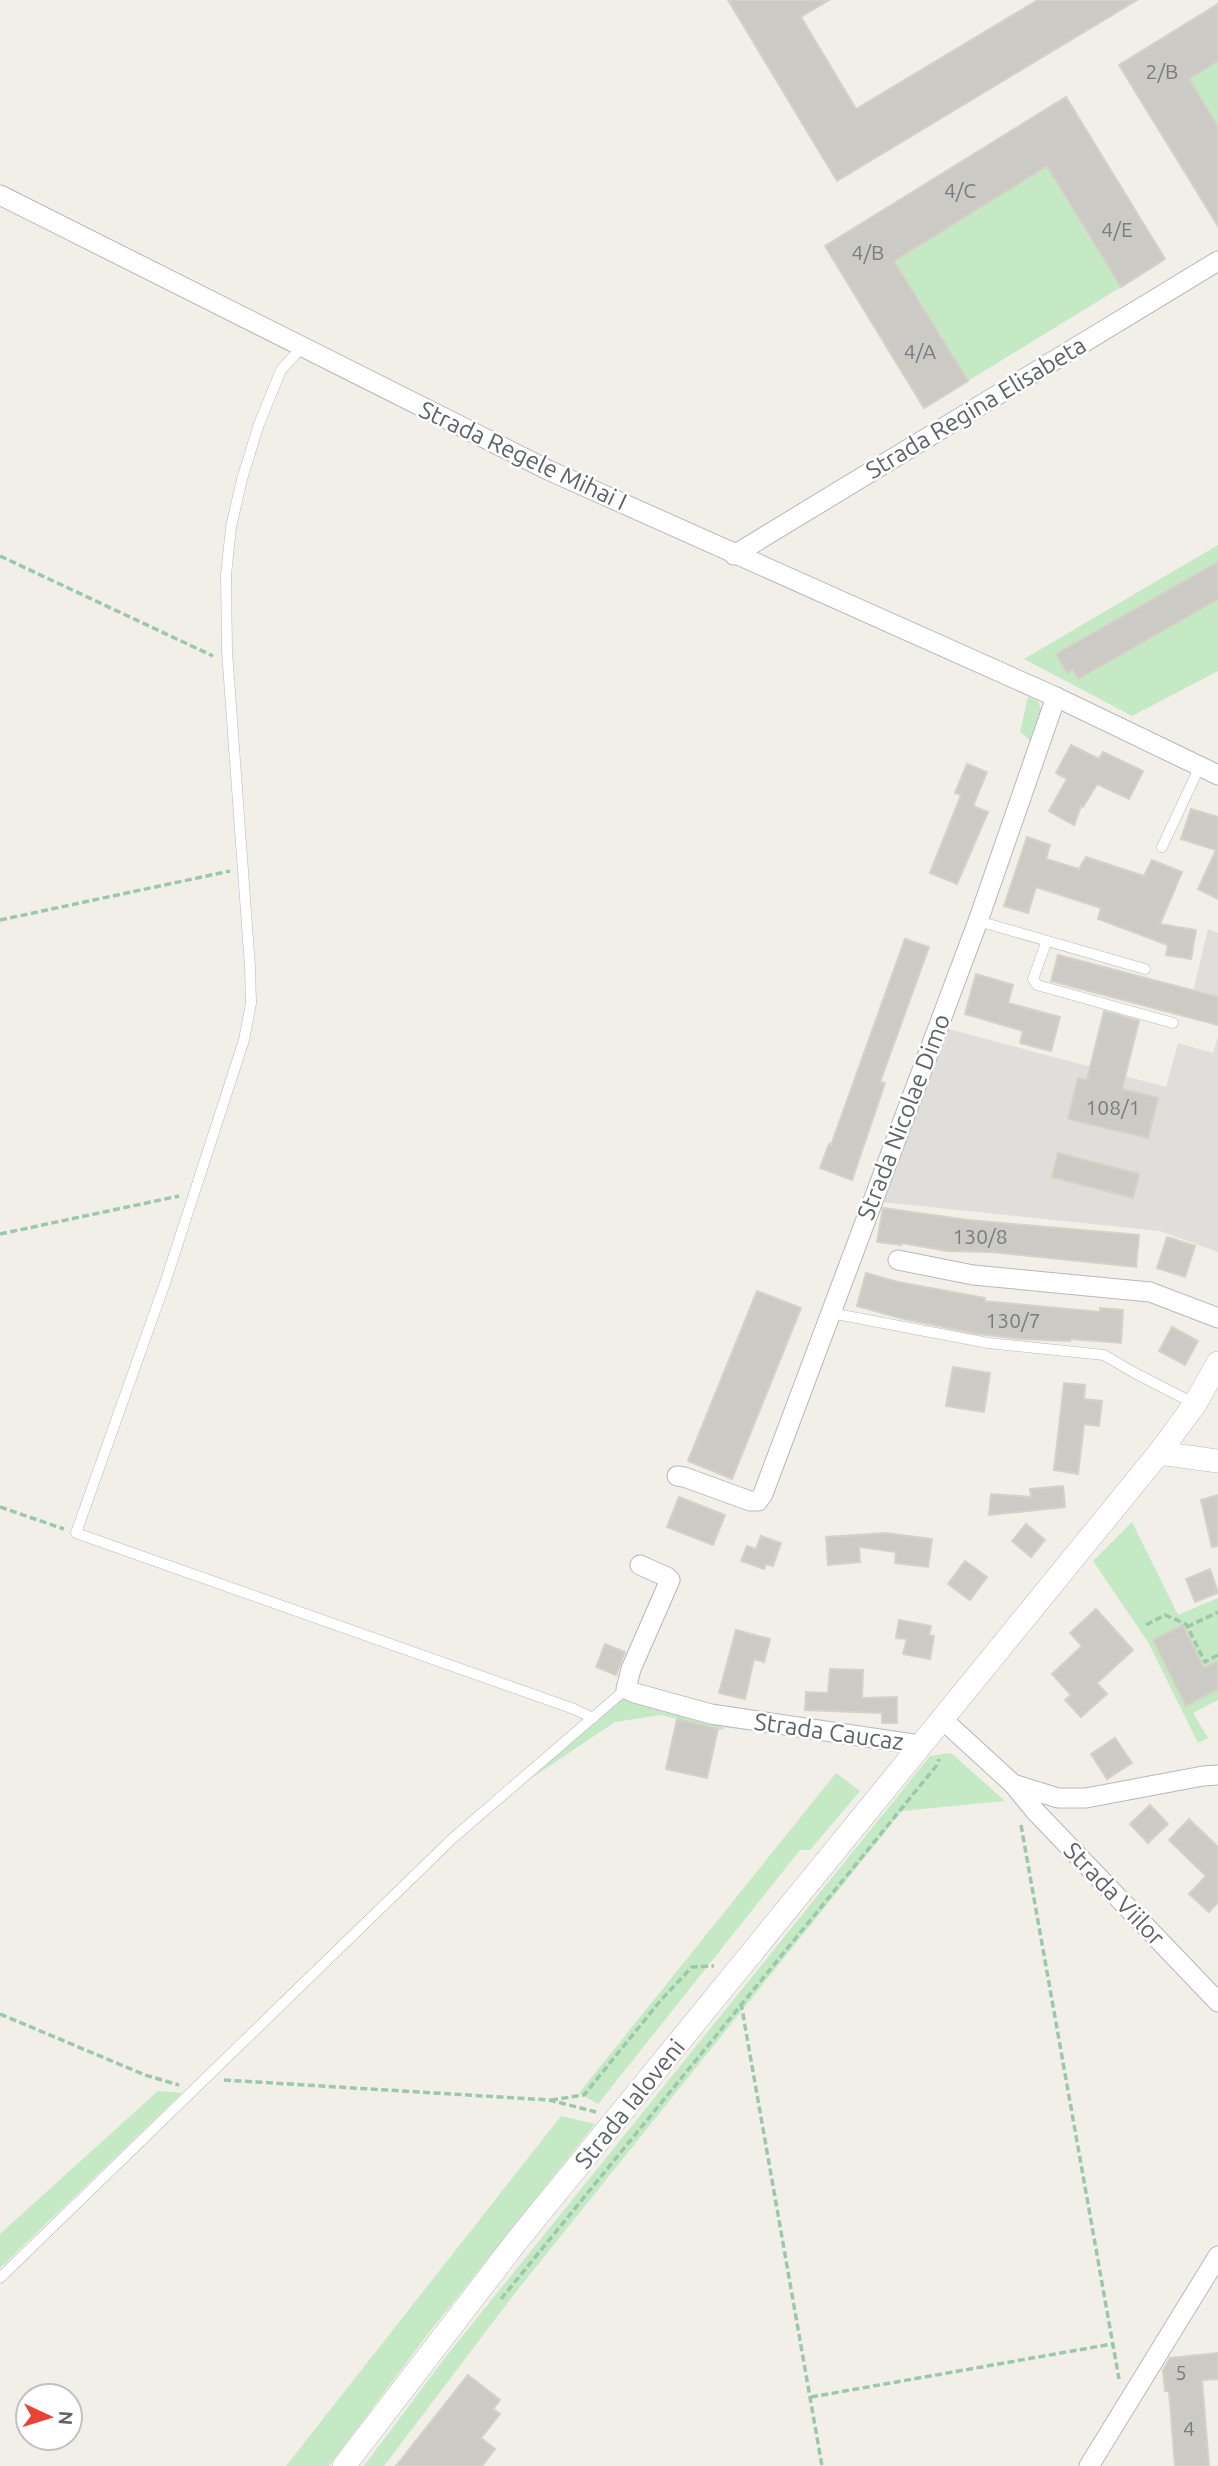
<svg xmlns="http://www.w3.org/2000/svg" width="1218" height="2466" viewBox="0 0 1218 2466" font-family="Ubuntu,sans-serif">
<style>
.industrial{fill:#e0deda}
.green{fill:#c5e8c5}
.building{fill:#cccac5;stroke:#d6d1c6;stroke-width:2}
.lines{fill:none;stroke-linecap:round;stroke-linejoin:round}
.service-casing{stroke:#b5b8bc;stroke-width:11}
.minor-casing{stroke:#b5b8bc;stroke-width:21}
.tertiary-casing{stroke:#b5b8bc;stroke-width:24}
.path{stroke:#9cc7a9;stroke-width:3.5;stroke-dasharray:7 3.5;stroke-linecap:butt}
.service{stroke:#fff;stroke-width:10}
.minor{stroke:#fff;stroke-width:19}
.tertiary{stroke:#fff;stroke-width:23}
.labels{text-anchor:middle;stroke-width:5;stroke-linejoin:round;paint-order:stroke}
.number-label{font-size:21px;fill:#7a7d7f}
.street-label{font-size:24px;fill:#5f6368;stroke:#fff}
</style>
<rect width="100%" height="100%" fill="#f1efe8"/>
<!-- industrial -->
<g class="industrial">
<polygon points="1208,929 1218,933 1218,997 1193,991"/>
<polygon points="949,1029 1166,1087 1178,1043 1213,1053 1218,1036 1218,1252 1160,1231 882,1202 945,1033"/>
</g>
<!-- green -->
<g class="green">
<polygon points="1218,61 1218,127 1189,79"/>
<polygon points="1047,166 1121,287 968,381 894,261"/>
<polygon points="1218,545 1218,671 1132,716 1024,659"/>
<polygon points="1028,697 1038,701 1042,713 1032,742 1020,732"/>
<polygon points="1132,1522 1178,1615 1218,1598 1218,1700 1193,1713 1208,1738 1198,1743 1148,1642 1093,1561"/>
<polygon points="623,1697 764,1732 724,1727 723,1730 718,1729 661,1715 615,1722 527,1781"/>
<polygon points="951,1753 1005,1801 902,1811 515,2293 384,2466 364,2466 448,2354 930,1756"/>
<polygon points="836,1773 860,1791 810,1850 800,1850 598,2104 579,2093"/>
<polygon points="158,2091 182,2093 0,2268 0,2234"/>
<polygon points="561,2116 595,2124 427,2335 329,2466 286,2466"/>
</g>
<!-- building -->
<g class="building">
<polygon points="728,0 829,0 801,17 856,109 1038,0 1137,0 837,181"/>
<polygon points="1218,4 1218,61 1189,79 1218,127 1218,226 1119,65"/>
<polygon points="1066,97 1165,259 1121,287 1047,166 894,261 968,381 924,408 825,246"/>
<polygon points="1218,562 1218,599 1078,679 1073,670 1067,673 1056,654"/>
<polygon points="1071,745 1099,759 1103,752 1143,771 1129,799 1097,784 1083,807 1081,806 1074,825 1049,811 1067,779 1056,773"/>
<polygon points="967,764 987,772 973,806 988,812 957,884 930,873 961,795 955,793"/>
<polygon points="1191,809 1218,817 1218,899 1198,889 1216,850 1181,839"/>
<polygon points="1027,837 1050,845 1046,859 1079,869 1086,857 1144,876 1152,860 1182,872 1160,924 1196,930 1191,959 1166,955 1168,945 1098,919 1101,908 1036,887 1028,913 1004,906"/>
<polygon points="905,939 929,947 880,1082 885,1083 852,1180 820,1168 829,1144 831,1145"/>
<polygon points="1058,955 1218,997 1218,1025 1051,981"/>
<polygon points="976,974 1013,985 1008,1003 1060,1017 1051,1051 1020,1043 1023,1031 965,1014"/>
<polygon points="1104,1011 1139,1021 1122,1089 1158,1098 1148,1138 1068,1119 1078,1078 1087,1080"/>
<polygon points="1058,1153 1139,1174 1133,1198 1052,1177"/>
<polygon points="883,1208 968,1220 1139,1235 1136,1267 991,1252 947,1251 902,1243 901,1245 877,1242"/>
<polygon points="1167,1237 1195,1246 1185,1277 1157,1268"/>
<polygon points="866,1273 898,1282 985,1298 984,1301 1100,1312 1100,1308 1123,1310 1121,1343 1071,1339 1070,1341 1022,1339 978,1334 904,1319 857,1306"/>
<polygon points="757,1291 801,1308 732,1479 688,1461"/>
<polygon points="1172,1327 1198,1341 1185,1365 1159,1351"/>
<polygon points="953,1367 990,1373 984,1412 946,1406"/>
<polygon points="1064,1383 1085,1385 1084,1399 1102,1401 1099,1426 1084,1424 1078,1474 1054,1470"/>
<polygon points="1063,1486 1065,1507 989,1515 991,1494 1031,1497 1030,1489"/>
<polygon points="1218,1495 1218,1546 1212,1547 1201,1500"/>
<polygon points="679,1497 725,1515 713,1545 667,1527"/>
<polygon points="1026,1524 1045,1540 1031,1557 1012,1541"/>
<polygon points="886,1533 932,1539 928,1567 895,1563 896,1552 859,1547 860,1562 828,1565 826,1537"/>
<polygon points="761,1536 781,1543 773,1566 766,1564 764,1569 741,1561 747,1546 756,1549"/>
<polygon points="965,1561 987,1577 970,1600 948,1584"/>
<polygon points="1210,1569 1218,1593 1195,1602 1186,1579"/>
<polygon points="1096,1609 1133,1650 1097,1683 1107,1694 1081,1717 1065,1700 1071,1695 1052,1674 1082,1646 1070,1633"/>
<polygon points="899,1620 931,1626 929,1635 934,1636 930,1659 903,1654 907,1639 896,1638"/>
<polygon points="1183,1625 1204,1668 1218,1661 1218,1689 1186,1706 1153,1640"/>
<polygon points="736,1630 770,1639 764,1662 754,1659 745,1699 719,1693"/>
<polygon points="605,1644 625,1652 616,1675 596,1667"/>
<polygon points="830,1669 863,1670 862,1698 897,1697 897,1723 882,1723 882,1713 805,1710 806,1692 828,1693"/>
<polygon points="677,1719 718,1729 707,1778 666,1769"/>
<polygon points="1115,1738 1132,1763 1107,1779 1091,1754"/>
<polygon points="1150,1805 1168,1824 1148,1843 1130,1824"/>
<polygon points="1189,1819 1218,1847 1218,1902 1209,1912 1189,1894 1206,1876 1169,1840"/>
<polygon points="1218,2353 1218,2379 1202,2380 1209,2466 1175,2466 1169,2391 1165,2391 1163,2370 1170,2358"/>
<polygon points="468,2375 500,2400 493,2409 500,2414 481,2438 495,2449 482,2466 396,2466"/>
</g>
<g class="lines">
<!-- service casing -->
<g class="service-casing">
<g id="service">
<polyline points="303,346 281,370 259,424 242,479 231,527 226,575 227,651 250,967 251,1003 244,1040 165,1283 76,1533 574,1709 593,1718"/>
<polyline points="1162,847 1200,766"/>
<polyline points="978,921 1145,969"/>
<polyline points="1046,943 1033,979 1037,985 1173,1023"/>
<polyline points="831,1313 988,1343 1104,1355 1133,1372 1195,1404"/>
<polyline points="0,2278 453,1838 626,1689"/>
</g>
</g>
<!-- minor casing -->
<g class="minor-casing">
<g id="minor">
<polyline points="0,195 548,470 1056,697 1218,775"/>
<polyline points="734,555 1218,261"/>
<polyline points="898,1260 973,1275 1150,1292 1218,1318"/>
<polyline points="677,1476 684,1477 750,1501 758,1501 763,1494 978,921 1056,697"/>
<polyline points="640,1565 667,1577 670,1580 631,1669 626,1689 635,1693 711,1714 920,1745"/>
<polyline points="941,1718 1013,1784 1058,1798 1086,1798 1203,1776 1218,1775"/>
<polyline points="1013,1784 1036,1812 1218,2002"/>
<polyline points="1089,2466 1218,2256"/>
</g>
</g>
<!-- tertiary casing -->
<g class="tertiary-casing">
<g id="tertiary">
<polyline points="1159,1453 1218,1461"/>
<polyline points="344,2466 516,2242 1159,1453 1195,1404 1218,1363"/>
</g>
</g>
<!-- path -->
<g class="path">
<polyline points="0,556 213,656"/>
<polyline points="0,920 230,871"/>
<polyline points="0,1234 179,1196"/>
<polyline points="0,1507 64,1529"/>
<polyline points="1146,1625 1165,1615 1186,1624 1205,1662 1218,1655"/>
<polyline points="1187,1627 1218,1612"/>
<polyline points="1021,1825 1119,2379"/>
<polyline points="741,2003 822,2466"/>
<polyline points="0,2014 145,2075 179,2085"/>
<polyline points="224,2080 549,2100 596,2112"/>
<polyline points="551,2100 584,2095 661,2000 692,1967 714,1966"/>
<polyline points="501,2299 937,1765 939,1759"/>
<polyline points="811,2397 1112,2344"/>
</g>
<!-- service -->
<use href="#service" class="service"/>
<!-- minor -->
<use href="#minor" class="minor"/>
<!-- tertiary -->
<use href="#tertiary" class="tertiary"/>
</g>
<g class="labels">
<!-- number labels -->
<g class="number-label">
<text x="1162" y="79">2/B</text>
<text x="960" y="198">4/C</text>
<text x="1117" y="237">4/E</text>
<text x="868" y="260">4/B</text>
<text x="920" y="359">4/A</text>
<text x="1113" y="1115">108/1</text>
<text x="980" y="1244">130/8</text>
<text x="1013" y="1328">130/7</text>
<text x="1181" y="2380">5</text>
<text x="1189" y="2436">4</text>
</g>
<!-- street labels -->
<g class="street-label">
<text transform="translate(976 408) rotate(-31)" y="8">Strada Regina Elisabeta</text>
<text transform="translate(523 456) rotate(25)" y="8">Strada Regele Mihai I</text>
<text transform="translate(904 1117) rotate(-69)" y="8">Strada Nicolae Dimo</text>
<text transform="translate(829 1732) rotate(8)" y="8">Strada Caucaz</text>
<text transform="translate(1114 1894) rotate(46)" y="8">Strada Viilor</text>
<text transform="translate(630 2104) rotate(-51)" y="8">Strada Ialoveni</text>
</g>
</g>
<!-- north arrow -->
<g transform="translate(49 2417) rotate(94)"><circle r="33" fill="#ffffff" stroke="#bfc1c3" stroke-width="2"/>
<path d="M0-5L12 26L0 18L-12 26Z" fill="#ea4335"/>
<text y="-10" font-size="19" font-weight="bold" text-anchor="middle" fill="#5f6368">N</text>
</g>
</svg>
